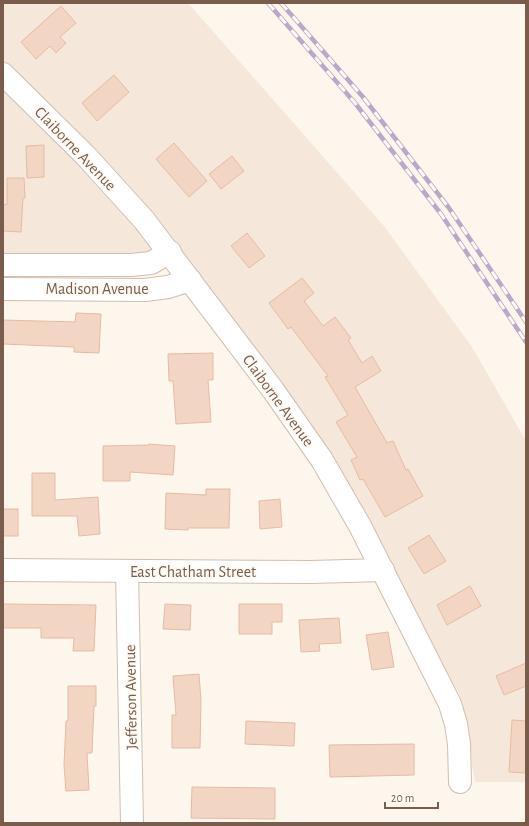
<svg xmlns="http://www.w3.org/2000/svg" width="529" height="826" viewBox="0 0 529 826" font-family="'Alegreya Sans',sans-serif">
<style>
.residential{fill:#f5e8da}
.building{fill:#f3d5c3;stroke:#e6bba3}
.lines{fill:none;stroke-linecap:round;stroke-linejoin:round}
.minor-casing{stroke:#d1beb0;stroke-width:24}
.minor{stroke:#fff;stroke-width:22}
.rail-casing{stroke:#b9a8c9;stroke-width:4.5}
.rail{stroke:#fffaf3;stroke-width:3;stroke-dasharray:9;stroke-linecap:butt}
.labels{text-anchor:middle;stroke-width:3.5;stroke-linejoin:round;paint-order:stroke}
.street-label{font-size:16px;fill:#7a5c4d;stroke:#fffaf3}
</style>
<rect width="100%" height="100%" fill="#fdf6ec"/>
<!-- residential -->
<g class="residential">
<polygon points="3,3 188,3 384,226 472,347 526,441 526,782 475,782 460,695 315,438 13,70 3,62"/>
<polygon points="3,86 70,150 155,247 148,255 3,256"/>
</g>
<!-- building -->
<g class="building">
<polygon points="61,6 76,23 60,37 66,43 56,53 50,46 36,59 21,42"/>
<polygon points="114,75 129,92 97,121 82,103"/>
<polygon points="174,143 207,181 189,197 156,159"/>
<polygon points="44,145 44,177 27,178 26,146"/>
<polygon points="232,156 244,171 221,189 209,174"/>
<polygon points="7,178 24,178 25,198 23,198 21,232 3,231 3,204 7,205"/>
<polygon points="247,233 265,256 249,268 231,246"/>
<polygon points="302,278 314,293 304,301 323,326 335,317 351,338 348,340 362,363 372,356 381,371 355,387 387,443 393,441 406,470 408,469 423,496 385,517 363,479 360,480 351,460 357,457 336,422 348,415 325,377 328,376 291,327 288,329 269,303"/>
<polygon points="76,313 101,314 99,353 74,352 74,347 3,344 3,320 75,322"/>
<polygon points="213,353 213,380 208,380 211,422 176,424 173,381 169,381 168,354"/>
<polygon points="149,444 175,446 173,475 130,472 130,481 103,481 103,446 149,445"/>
<polygon points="32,473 55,473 55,500 98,497 100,534 79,536 77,516 32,516"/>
<polygon points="206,489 230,489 229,528 188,528 188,530 165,529 166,493 206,495"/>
<polygon points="280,499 282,527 260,529 259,501"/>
<rect x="3" y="509" width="15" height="27"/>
<polygon points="429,535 446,561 424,574 408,548"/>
<polygon points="470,586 481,606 447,625 437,605"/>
<polygon points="3,604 96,605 94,651 73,651 74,638 41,638 41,628 3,628"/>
<polygon points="165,604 191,605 190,630 163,629"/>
<polygon points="239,604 282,604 282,622 272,622 272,634 239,634"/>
<polygon points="339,618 341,643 319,644 320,651 301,652 299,620"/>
<polygon points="388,632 394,667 372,670 366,635"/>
<polygon points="526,663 526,686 504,695 496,676"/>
<polygon points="199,674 201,700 200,748 172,748 172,715 176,715 173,676"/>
<polygon points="68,686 96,686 96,706 94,706 92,753 87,753 89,790 66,791 64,765 66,721 68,721"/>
<polygon points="512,720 526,721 526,773 509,772"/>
<polygon points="246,721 295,723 294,746 245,744"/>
<polygon points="414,744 414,775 330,777 329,745"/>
<polygon points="192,787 275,788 275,819 191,818"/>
</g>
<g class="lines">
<!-- minor casing -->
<g class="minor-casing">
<g id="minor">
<polyline points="3,74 86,156 144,220 273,390 322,460 360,526 450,704 456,724 459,744 460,782"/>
<polyline points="3,265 131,265 151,263 170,252"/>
<polyline points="3,289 145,290 168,287 190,280"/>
<polyline points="3,570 311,572 383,570"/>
<polyline points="127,571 132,823"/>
</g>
</g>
<!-- minor -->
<use href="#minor" class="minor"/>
<!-- rail casing -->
<g class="rail-casing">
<g id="rail">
<polyline points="268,3 355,103 441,214 526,342"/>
<polyline points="281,3 363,97 449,208 526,322"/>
</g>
</g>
<!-- rail -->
<use href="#rail" class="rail"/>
</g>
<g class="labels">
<!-- street labels -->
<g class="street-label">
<text transform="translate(76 148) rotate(46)" y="6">Claiborne Avenue</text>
<text x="97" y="294">Madison Avenue</text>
<text transform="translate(279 400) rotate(54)" y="6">Claiborne Avenue</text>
<text x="193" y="577">East Chatham Street</text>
<text transform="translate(130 697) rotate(-91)" y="6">Jefferson Avenue</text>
</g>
</g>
<!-- border -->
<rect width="529" height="826" fill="none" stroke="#7a5c4d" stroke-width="8"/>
<!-- scale -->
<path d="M385 802v6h53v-6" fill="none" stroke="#7a5c4d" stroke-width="2"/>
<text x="391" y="802" font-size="12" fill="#7a5c4d" stroke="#fffaf3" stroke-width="3" paint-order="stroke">20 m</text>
</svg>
